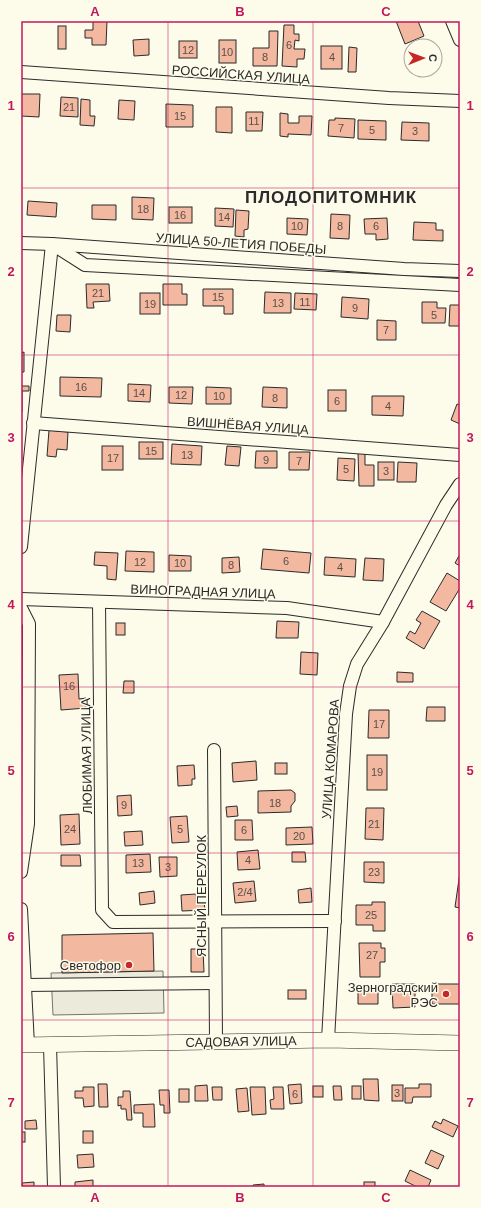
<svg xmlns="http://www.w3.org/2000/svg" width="481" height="1208" viewBox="0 0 481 1208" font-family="Arial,sans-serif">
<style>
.parking{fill:#eceadb;stroke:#74746e}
.building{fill:#f2b8a0;stroke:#2b2b2b}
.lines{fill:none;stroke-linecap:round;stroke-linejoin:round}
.minor-casing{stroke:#2b2b2b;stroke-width:14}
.major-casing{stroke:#2b2b2b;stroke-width:16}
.minor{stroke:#fdfbea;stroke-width:12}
.major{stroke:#fdfbea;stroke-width:15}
.grid{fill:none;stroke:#c2185b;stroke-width:1;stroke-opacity:0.55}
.poi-dot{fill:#c62828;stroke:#fdfbea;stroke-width:1.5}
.labels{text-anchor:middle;stroke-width:3;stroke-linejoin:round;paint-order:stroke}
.number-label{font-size:11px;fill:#5d4e48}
.street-label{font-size:13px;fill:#2b2b2b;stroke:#fdfbea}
.poi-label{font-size:13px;fill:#2b2b2b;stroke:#fdfbea;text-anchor:end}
.district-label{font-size:17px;font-weight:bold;letter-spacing:1px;fill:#2b2b2b;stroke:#fdfbea}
.neatline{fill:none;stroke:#c2185b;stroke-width:1.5}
.grid-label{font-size:13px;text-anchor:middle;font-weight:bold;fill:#c2185b}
</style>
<rect width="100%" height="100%" fill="#fdfbea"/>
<!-- parking -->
<polygon class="parking" points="163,971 164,1013 53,1015 51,973"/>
<!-- building -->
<g class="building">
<polygon points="93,21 107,21 106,45 92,45 92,38 85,38 85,30 93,30"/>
<polygon points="396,21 418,21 424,36 405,44"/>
<polygon points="284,25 294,25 294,34 299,34 299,41 295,40 294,49 305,49 304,59 297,59 297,67 282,66"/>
<rect x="58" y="26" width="8" height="23"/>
<polygon points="269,31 278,31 277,66 253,66 253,48 269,48"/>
<polygon points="149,39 149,55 134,56 133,40"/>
<rect x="219" y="40" width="17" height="23"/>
<rect x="179" y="41" width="18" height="17"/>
<rect x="321" y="46" width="21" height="23"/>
<polygon points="349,47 357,48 356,72 348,72"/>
<polygon points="21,94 40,94 39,117 21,116"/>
<polygon points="61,97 78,98 78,117 60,116"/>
<polygon points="81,99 90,100 90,116 95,116 94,126 80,125"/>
<polygon points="119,100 135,101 134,120 118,119"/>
<polygon points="166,104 193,105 193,127 166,127"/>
<polygon points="216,107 232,107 232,133 216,132"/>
<polygon points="246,112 263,112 262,131 246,131"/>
<polygon points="280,113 288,114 288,123 299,123 299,116 312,116 311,135 288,134 288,137 280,136"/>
<polygon points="335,118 355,119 354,138 328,136 329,120 335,120"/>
<polygon points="358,120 386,121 386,140 358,139"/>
<polygon points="402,122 429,123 429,141 401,140"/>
<polygon points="132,197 154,198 153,220 132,219"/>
<polygon points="28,201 57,203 56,217 27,215"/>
<polygon points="92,205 116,205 116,220 92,219"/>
<rect x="169" y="207" width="23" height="16"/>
<polygon points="215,208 234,209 233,227 215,226"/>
<polygon points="236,210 249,211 248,229 244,230 244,237 235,236"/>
<polygon points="331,214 350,215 349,239 330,238"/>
<polygon points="287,218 308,219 307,235 287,234"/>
<polygon points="387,218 388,239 376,240 376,234 365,234 364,219"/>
<polygon points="414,222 436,223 436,230 443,230 443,241 413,240"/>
<polygon points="86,284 109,284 110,301 93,302 94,308 87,308"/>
<polygon points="163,284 182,284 182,294 187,294 187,305 163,305"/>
<polygon points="203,289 233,289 233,314 224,314 224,306 203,306"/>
<polygon points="265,292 291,293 291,313 264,313"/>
<rect x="140" y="293" width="20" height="21"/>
<polygon points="295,293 317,294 316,310 294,309"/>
<polygon points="342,297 369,299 368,319 341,317"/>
<polygon points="422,302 437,302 437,308 446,308 445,323 422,323"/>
<polygon points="450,305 460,305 460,326 449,326"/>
<polygon points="57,315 71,315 70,332 56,331"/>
<polygon points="377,320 396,321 396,340 377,340"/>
<polygon points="24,352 24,372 21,372 21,353"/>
<polygon points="60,377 102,378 101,397 60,396"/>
<polygon points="128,384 151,385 150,402 128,401"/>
<polygon points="21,386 29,386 29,391 22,391 22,412 21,412"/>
<polygon points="169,387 193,387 192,404 169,403"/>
<polygon points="206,387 231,388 231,404 206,404"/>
<polygon points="263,387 287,388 287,408 262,407"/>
<rect x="328" y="390" width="18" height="21"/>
<polygon points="372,396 404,396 403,416 372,415"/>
<polygon points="457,404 460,405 460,424 451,420"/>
<polygon points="49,430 68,432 67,450 57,449 56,457 47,456"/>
<rect x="139" y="442" width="24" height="17"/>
<polygon points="172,444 202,446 201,465 171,464"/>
<rect x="102" y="446" width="21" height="24"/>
<polygon points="227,446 241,447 239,466 225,465"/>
<polygon points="256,451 277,451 277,468 255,468"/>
<polygon points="289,452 310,452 309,470 289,470"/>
<polygon points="358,452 365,452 365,465 374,465 374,486 359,486"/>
<polygon points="338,458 355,459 354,481 337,480"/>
<rect x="378" y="462" width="16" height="18"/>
<polygon points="398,462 417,463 416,482 397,482"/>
<polygon points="263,549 311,553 309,573 261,569"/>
<polygon points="126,551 154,552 154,572 125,571"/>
<polygon points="95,552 118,553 116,580 107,579 107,566 94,565"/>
<polygon points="460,554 460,566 455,563"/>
<polygon points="169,555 191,556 191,571 169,571"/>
<polygon points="239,557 240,572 222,573 222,558"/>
<polygon points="325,557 356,559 355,577 324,575"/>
<polygon points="365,558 384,559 383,581 363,580"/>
<polygon points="447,573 460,581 460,588 446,611 430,602"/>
<polygon points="422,611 440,621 424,649 406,638 410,631 415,634 421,623 416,620"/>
<polygon points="277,621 299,622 298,638 276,638"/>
<rect x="116" y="623" width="9" height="12"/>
<polygon points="301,652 318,653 317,675 300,674"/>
<polygon points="397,672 413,673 413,682 397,682"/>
<polygon points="78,674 79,699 86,698 86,708 61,710 59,675"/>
<polygon points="124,681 134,681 134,693 123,693"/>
<polygon points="427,707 445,707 445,721 426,721"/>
<polygon points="369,710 389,710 389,738 368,738"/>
<rect x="367" y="755" width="20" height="35"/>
<polygon points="256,761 257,780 233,782 232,763"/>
<rect x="275" y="763" width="12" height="11"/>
<polygon points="194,765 195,779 192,779 192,785 178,786 177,766"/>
<polygon points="291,790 295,793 295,801 291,806 291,812 258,813 258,791"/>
<polygon points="131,795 132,815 118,816 117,796"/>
<polygon points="237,806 238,816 227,817 226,807"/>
<polygon points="366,808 384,808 383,840 365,839"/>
<polygon points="79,814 80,844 61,845 60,815"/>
<polygon points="187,816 189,842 172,843 170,817"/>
<polygon points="235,820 252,820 253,840 235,840"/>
<polygon points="312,827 313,844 286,845 286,828"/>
<polygon points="142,831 143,845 125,846 124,832"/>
<polygon points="258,850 260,869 238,870 237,852"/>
<polygon points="292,852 305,852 306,862 292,862"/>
<polygon points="150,854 151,872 126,873 126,855"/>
<polygon points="61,855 80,855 81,866 61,866"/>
<polygon points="159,857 177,857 177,876 160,877"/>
<polygon points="364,862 384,862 384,883 364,882"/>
<polygon points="460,872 460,908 455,907"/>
<polygon points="254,881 256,901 235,903 233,883"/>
<polygon points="311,888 312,902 299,903 298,890"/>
<polygon points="154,891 155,903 140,905 139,893"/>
<polygon points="196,894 196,903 204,902 205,910 182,911 181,895"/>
<polygon points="372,902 385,902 385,931 373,931 373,925 356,925 356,905 372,905"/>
<polygon points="153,933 154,971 62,973 62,935"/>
<polygon points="359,943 381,943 381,948 385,948 385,962 380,962 380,977 360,977"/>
<polygon points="191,949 203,949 204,972 191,972"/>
<polygon points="392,984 415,984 415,1007 393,1008"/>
<rect x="432" y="984" width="28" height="20"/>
<polygon points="365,987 378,987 378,1004 358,1004 358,991 365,991"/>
<rect x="288" y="990" width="18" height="9"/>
<polygon points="363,1079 378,1079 379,1101 364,1100"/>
<polygon points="98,1084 107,1084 108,1107 99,1107"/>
<polygon points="301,1084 302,1103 290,1104 288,1085"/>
<polygon points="419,1084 431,1084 431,1097 413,1097 412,1103 405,1103 405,1088 419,1088"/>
<polygon points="207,1085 208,1101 195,1101 195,1086"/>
<rect x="392" y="1085" width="11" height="16"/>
<rect x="313" y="1086" width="10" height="11"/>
<polygon points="333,1086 341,1086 342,1100 334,1100"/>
<rect x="352" y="1086" width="9" height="13"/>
<polygon points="83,1087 94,1087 94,1106 84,1107 83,1098 75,1098 75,1091 83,1091"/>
<polygon points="212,1087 222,1087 222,1100 213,1100"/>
<polygon points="250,1087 265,1087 266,1114 252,1115"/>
<polygon points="273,1087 283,1087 284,1109 271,1109 270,1100 274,1099"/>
<polygon points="247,1088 249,1111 238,1112 236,1089"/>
<rect x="179" y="1089" width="10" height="13"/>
<polygon points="159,1090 169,1090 170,1113 164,1113 164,1105 160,1105"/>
<polygon points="123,1091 130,1091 132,1120 127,1120 126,1109 121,1109 121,1105 118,1106 118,1097 123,1097"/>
<polygon points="154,1104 155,1127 143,1127 143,1113 134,1113 134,1105"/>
<polygon points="443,1119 458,1126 453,1137 432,1127 435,1121 441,1124"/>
<polygon points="36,1120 37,1129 25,1129 25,1121"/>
<rect x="83" y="1131" width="10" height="12"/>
<rect x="21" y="1132" width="4" height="10"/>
<polygon points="431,1150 444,1156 438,1169 425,1163"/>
<polygon points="93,1154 94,1167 78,1168 77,1155"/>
<polygon points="410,1170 431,1180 428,1187 417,1187 405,1181"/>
<polygon points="93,1180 93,1187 75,1187 75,1182"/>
<polygon points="34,1182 34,1187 23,1187 22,1183"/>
<rect x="364" y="1182" width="11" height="5"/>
<polygon points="264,1184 264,1187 253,1187 253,1185"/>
</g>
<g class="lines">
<!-- minor casing -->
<g class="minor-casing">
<g id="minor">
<polyline points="452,21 460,40"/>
<polyline points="21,72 389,98 460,101"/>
<polyline points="21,243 52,244 404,269 460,271"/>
<polyline points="33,423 460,455"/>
<polyline points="21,547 52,244 85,265 460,285"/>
<polyline points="21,599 287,608 383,622"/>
<polyline points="99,602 102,910 113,922 335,921"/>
<polyline points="21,608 29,624 28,824 21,872"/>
<polyline points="214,750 216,1042"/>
<polyline points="21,909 28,1045"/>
<polyline points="25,985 215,983"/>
<polyline points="328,1040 346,714 350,686 357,664 383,622 446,505 460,484"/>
<polyline points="50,1045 54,1187"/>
</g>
</g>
<!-- major casing -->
<g class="major-casing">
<polyline id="major" points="21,1045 328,1040 460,1043"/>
</g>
<!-- minor -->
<use href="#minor" class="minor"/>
<!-- major -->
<use href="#major" class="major"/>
</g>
<!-- grid -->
<path class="grid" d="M168 21V1187M313 21V1187M21 188H460M21 355H460M21 521H460M21 687H460M21 853H460M21 1020H460"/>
<!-- markers -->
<g class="poi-dot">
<circle cx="129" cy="965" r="4"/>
<circle cx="446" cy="994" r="4"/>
</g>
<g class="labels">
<!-- number labels -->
<g class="number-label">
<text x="289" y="49">6</text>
<text x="188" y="54">12</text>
<text x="227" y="56">10</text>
<text x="265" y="61">8</text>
<text x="332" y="61">4</text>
<text x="69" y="111">21</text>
<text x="180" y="120">15</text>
<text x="254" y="125">11</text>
<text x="341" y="132">7</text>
<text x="372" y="134">5</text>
<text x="415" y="135">3</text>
<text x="143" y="213">18</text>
<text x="180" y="219">16</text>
<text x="224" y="221">14</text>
<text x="297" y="230">10</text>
<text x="340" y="230">8</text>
<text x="376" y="230">6</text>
<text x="98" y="297">21</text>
<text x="218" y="301">15</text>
<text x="305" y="306">11</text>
<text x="278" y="307">13</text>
<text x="150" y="308">19</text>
<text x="355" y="312">9</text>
<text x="434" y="319">5</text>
<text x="386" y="334">7</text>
<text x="81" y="391">16</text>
<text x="139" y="397">14</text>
<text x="181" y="399">12</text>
<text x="219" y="400">10</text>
<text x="275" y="402">8</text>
<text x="337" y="405">6</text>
<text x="388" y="410">4</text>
<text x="151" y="455">15</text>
<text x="187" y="459">13</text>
<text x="113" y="462">17</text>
<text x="266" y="464">9</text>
<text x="299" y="465">7</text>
<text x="346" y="473">5</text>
<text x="386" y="475">3</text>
<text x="286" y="565">6</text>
<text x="140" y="566">12</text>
<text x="180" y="567">10</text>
<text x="231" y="569">8</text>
<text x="340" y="571">4</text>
<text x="69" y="690">16</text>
<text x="379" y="728">17</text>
<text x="377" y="776">19</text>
<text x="275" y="807">18</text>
<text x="124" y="809">9</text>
<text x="374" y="828">21</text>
<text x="70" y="833">24</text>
<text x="180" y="833">5</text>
<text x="244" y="834">6</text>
<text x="299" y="840">20</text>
<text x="248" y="864">4</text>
<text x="138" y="867">13</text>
<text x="168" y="871">3</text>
<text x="374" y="876">23</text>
<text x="245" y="896">2/4</text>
<text x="371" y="919">25</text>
<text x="372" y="959">27</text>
<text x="397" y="1097">3</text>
<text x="295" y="1098">6</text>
</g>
<!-- street labels -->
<g class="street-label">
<text transform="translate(241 74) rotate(4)" y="5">РОССИЙСКАЯ УЛИЦА</text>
<text transform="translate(241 243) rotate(4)" y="5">УЛИЦА 50-ЛЕТИЯ ПОБЕДЫ</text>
<text transform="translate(248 425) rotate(4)" y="5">ВИШНЁВАЯ УЛИЦА</text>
<text transform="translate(203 591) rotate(2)" y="5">ВИНОГРАДНАЯ УЛИЦА</text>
<text transform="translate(86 756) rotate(-91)" y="5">ЛЮБИМАЯ УЛИЦА</text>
<text transform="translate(330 759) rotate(-86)" y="5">УЛИЦА КОМАРОВА</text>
<text transform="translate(201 896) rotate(-90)" y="5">ЯСНЫЙ ПЕРЕУЛОК</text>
<text transform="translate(241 1041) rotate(-1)" y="5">САДОВАЯ УЛИЦА</text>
</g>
<!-- poi labels -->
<g class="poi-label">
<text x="121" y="970">Светофор</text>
<text x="438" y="992">Зерноградский<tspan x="438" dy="15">РЭС</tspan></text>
</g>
<!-- district labels -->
<g class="district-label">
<text x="331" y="203">ПЛОДОПИТОМНИК</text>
</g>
</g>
<!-- border -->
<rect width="481" height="1208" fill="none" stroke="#fdfbea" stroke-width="44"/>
<!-- north arrow -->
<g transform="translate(423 58) rotate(89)"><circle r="19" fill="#fdfbea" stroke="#a9a89e"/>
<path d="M0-3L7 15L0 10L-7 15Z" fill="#c62828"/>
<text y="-6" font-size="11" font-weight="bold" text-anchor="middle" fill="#2b2b2b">С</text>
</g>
<rect x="22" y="22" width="437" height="1164" class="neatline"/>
<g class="grid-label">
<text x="95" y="16">A</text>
<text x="240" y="16">B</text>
<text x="386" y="16">C</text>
<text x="11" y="110">1</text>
<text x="470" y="110">1</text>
<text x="11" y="276">2</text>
<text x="470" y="276">2</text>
<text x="11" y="442">3</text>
<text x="470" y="442">3</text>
<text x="11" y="609">4</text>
<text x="470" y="609">4</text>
<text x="11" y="775">5</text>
<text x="470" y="775">5</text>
<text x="11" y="941">6</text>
<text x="470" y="941">6</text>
<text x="11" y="1107">7</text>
<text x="470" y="1107">7</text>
<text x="95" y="1202">A</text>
<text x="240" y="1202">B</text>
<text x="386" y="1202">C</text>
</g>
</svg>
